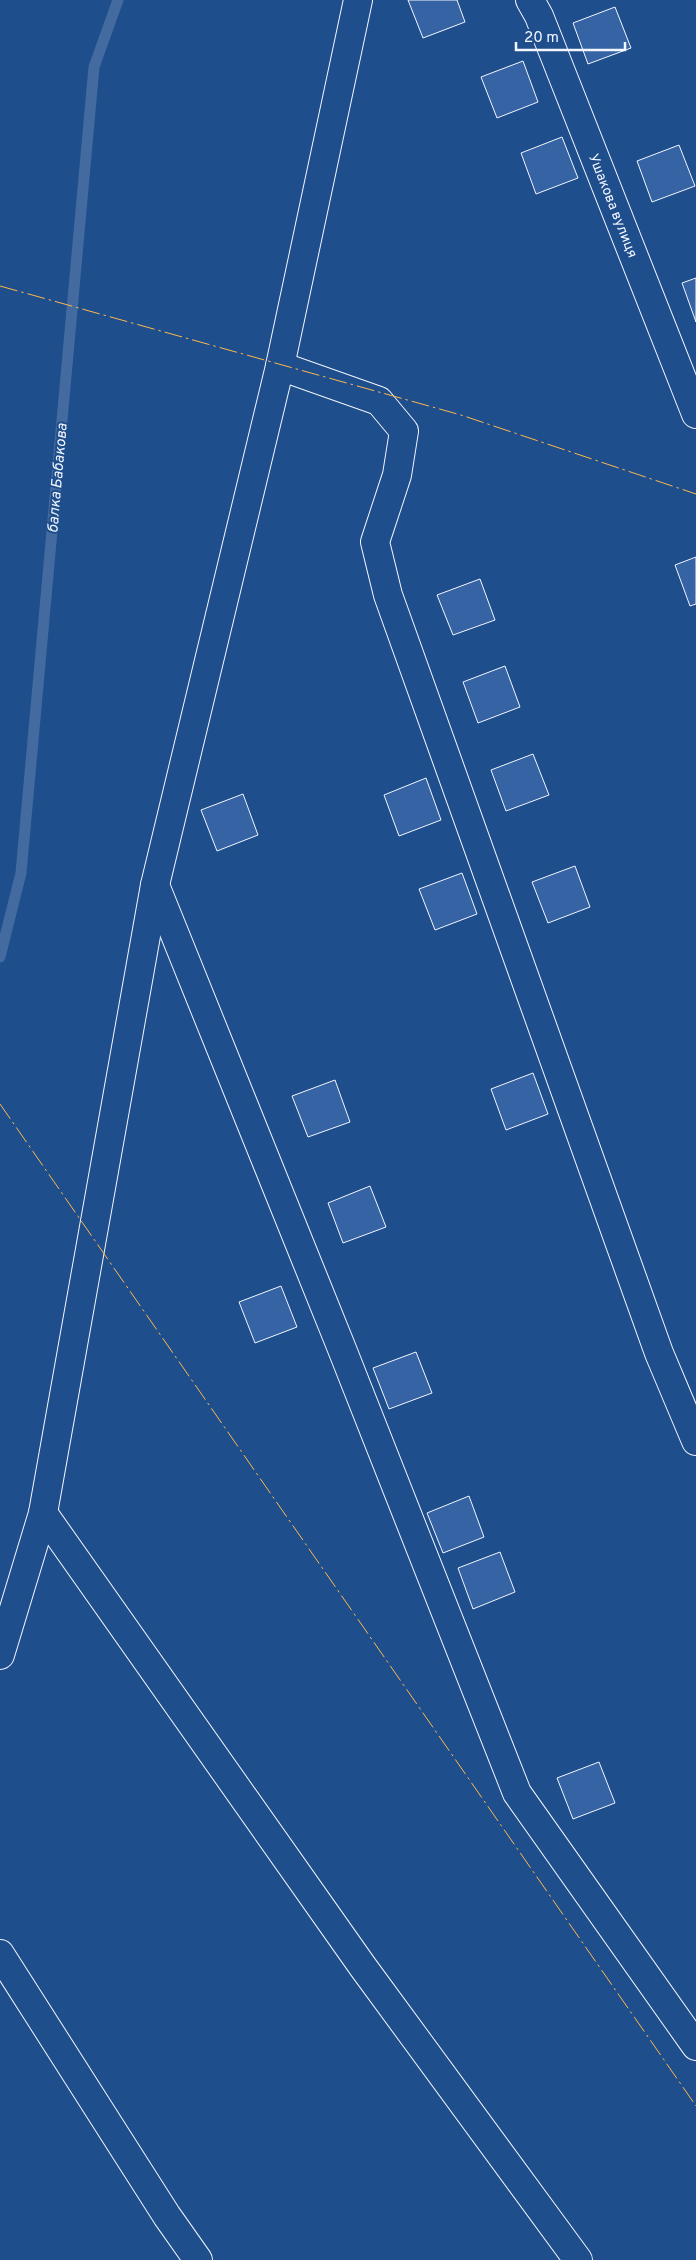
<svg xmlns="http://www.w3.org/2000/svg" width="696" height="2260" viewBox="0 0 696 2260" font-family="Overpass,sans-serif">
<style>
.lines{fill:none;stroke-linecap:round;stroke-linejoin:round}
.stream{stroke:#446ba0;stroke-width:11}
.building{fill:#3563a3;stroke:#f2f6ff}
.street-casing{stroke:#f2f6ff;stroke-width:30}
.street{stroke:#1f4e8c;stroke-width:28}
.power{stroke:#ffb74d;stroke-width:1;stroke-dasharray:18 4 2.5 4;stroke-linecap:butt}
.labels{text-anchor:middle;stroke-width:4;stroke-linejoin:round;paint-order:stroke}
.street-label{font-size:14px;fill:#f2f6ff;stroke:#1f4e8c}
.water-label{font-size:15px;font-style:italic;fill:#f2f6ff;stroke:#1f4e8c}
</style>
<rect width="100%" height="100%" fill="#1f4e8c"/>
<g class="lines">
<!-- stream -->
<polyline class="stream" points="0,957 21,873 94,67 118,0"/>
</g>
<!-- building -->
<g class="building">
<polygon points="408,0 457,0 465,22 423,38"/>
<polygon points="615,7 631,48 588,64 573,23"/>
<polygon points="523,61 538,102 497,118 481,77"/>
<polygon points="562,137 578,178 536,194 521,153"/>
<polygon points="679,145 695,186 652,202 637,161"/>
<polygon points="696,278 696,322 682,283"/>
<polygon points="696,557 696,604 690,606 675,565"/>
<polygon points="480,579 495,620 453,635 437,595"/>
<polygon points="505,666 520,707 478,723 463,682"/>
<polygon points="533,754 549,795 506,811 491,770"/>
<polygon points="426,778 441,820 399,836 384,795"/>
<polygon points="243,794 258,835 217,851 201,810"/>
<polygon points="575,866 590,907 548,923 532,882"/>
<polygon points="462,873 477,914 435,930 419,889"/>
<polygon points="533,1073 548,1114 506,1130 491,1089"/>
<polygon points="335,1080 350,1122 308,1137 292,1096"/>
<polygon points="370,1186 386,1227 343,1243 328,1203"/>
<polygon points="281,1286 297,1327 255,1343 239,1302"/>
<polygon points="416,1352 432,1393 389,1409 373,1368"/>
<polygon points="469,1496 484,1537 443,1553 427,1513"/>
<polygon points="500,1552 515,1592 473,1609 458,1568"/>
<polygon points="599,1762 615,1803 573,1819 557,1778"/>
</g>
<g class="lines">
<!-- street casing -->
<g class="street-casing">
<g id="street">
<path id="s1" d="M530 0 539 16 696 414"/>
<polyline points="280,366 379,401 404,431 397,475 375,542 388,595 659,1353 696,1441"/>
<polyline points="155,885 342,1349 517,1793 696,2046"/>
<polyline points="43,1513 363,1967 578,2260"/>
<polyline points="0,1655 43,1513 155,885 280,366 358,0"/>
<polyline points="0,1954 167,2216 198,2260"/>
</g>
</g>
<!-- street -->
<use href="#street" class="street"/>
<!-- power -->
<g class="power">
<polyline points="0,286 461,415 696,494"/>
<polyline points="0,1104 696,2106"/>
</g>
</g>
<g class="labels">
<!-- street labels -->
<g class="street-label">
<text dy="5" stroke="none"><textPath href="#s1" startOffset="222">Ушакова вулиця</textPath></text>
</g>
<!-- water labels -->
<g class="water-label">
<text transform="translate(57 478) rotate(-85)" y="5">балка Бабакова</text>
</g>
</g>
<!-- scale -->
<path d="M516 42v8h109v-8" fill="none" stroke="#f2f6ff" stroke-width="2.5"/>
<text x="524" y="42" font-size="15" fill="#f2f6ff" stroke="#1f4e8c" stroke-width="4" paint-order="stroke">20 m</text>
</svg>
